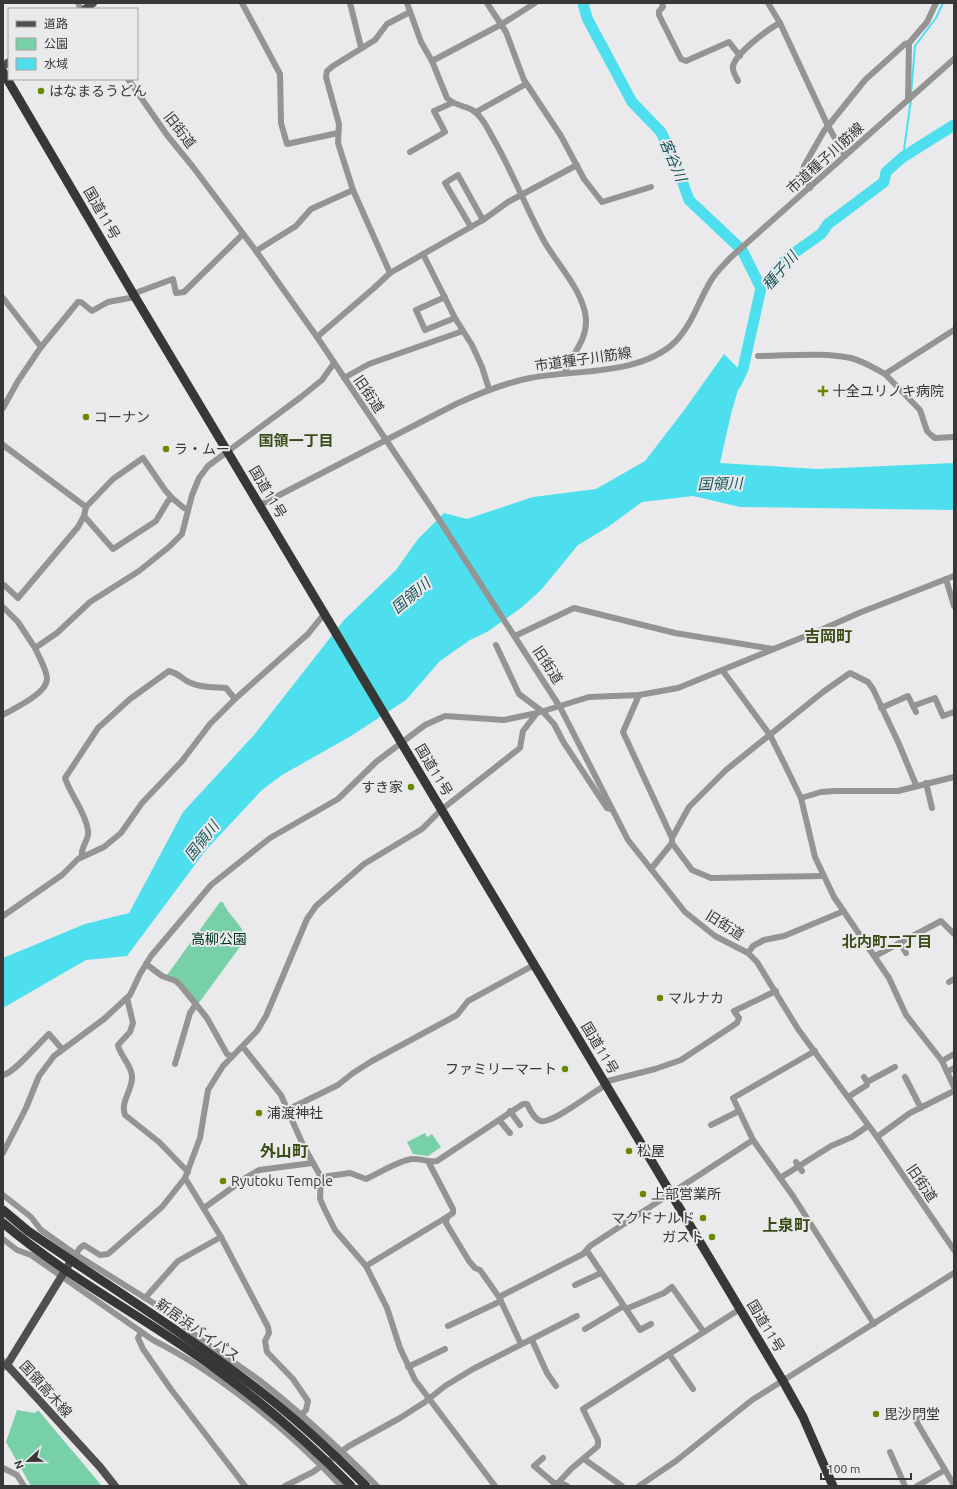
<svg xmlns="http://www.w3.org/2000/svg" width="957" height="1489" viewBox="0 0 957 1489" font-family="Ubuntu,'Noto Sans JP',sans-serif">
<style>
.green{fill:#78d0a9}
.water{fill:#4ddfed}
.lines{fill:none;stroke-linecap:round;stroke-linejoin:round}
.stream{stroke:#4ddfed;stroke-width:2}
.river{stroke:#4ddfed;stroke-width:11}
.minor{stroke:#949493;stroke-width:6}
.major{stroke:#4f4f4d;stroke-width:8}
.highway{stroke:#373735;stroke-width:9}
.poi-dot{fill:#698801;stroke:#eaeaec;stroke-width:1.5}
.labels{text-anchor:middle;stroke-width:4;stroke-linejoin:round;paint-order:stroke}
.poi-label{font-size:14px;fill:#373738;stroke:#eaeaec;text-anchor:start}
.street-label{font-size:14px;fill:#373738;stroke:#eaeaec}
.park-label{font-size:14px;fill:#003422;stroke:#eaeaec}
.water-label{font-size:15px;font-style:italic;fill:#19565c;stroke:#eaeaec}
.neighbourhood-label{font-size:15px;font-weight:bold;fill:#3b4b15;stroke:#eaeaec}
.quarter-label{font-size:16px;font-weight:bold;fill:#3b4b15;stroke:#eaeaec}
</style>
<rect width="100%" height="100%" fill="#eaeaec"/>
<!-- green -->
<g class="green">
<path d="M220 902H223C228 916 244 924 245 940L198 1004 167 975Z"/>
<polygon points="425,1133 427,1137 432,1134 441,1147 428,1156 413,1154 407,1142"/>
<polygon points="17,1410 35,1413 38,1410 102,1486 31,1486 6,1442"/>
</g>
<!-- water -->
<polygon class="water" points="724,354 743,373 731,414 720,463 817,469 954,463 954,510 740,507 693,496 642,502 608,527 578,545 541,590 521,608 487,632 470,640 440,661 406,700 351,736 282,775 262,790 206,850 127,956 86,960 3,1008 3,958 85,924 129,913 183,812 254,735 344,620 396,570 418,539 444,513 467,519 533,497 596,489 645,461 685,409"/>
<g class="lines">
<!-- stream -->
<g class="stream">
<polyline points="911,95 915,46 936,18 943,3"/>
<polyline points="903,157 911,99"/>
</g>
<!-- river -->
<g class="river">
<polyline points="583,3 587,18 632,102 661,132 675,161 689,200 742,250 761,288"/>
<polyline points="736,384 743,369 761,288 787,258 821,234 828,224 884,182 886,172 903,157 954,125"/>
</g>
<!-- minor -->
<g class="minor">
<polyline points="78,3 81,9"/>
<polyline points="242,3 280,74 281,123 287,144 338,133"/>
<polyline points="350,3 361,47"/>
<path d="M407 3 421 42 432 61 447 98C457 108 472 105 480 117 486 124 490 133 494 140 513 173 526 208 544 241 557 264 585 293 586 320 587 340 572 354 565 372"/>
<polyline points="487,3 506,32 524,80 561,136 584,179 602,202 651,187"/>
<polyline points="662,3 663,7 659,11 659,15 681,59 686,61 729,42 740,56"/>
<polyline points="768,3 780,23 828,126 845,156"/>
<polyline points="432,61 502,24 535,3"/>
<polyline points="128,79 167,135 193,167 256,251 317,337 431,507 560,707 628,840 685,912 715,936 748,953 757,962 798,1029 877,1137 954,1250"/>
<path d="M738 81C736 77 732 71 733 66 736 53 768 29 780 23"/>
<polyline points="908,100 909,43 927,22 936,3"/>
<polyline points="476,112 526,84"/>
<polyline points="410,152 445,132 434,111 452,103"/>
<polyline points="810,188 803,172 804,166 824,131 865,80 905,44 909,43"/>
<polyline points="471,227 445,183 458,175 483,220"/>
<polyline points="256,251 296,226 311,209 353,190"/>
<polyline points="423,254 455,318 472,345 482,367 489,389"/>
<polyline points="390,273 353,190 338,143 339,124 326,77 327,71 333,66 375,40 387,24 410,12"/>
<polyline points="445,297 416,310 425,330 455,318"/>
<polyline points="3,298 41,347"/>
<polyline points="317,337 374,288 390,273 483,220 508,202 577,165"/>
<path d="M758 356C788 356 821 352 851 358 863 361 874 368 885 374L954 330"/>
<polyline points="885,374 920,410 927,431 931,435 935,438 954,437"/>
<polyline points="344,378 369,364 463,331"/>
<polyline points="3,408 18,381 41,347 78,302 81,302 92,311 108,302 135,297 138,292 173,279 176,293 184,292 243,234"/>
<polyline points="3,445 86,507 84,516 78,527 18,598 4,585 3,586"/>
<path d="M260 505 456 404C480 393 504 383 530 378 577 369 639 376 675 342 693 324 699 299 712 279 717 271 724 265 730 258L954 59"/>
<polyline points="86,507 113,479 143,458 165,490 172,498"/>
<polyline points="84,516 113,549 156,521 168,501 172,498 184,508 188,509"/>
<polyline points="946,579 954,606"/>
<polyline points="3,607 18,622 35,648"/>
<polyline points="515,636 574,608 675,633 773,649"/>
<polyline points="496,645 519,694 543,712 554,724 564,743 607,808 611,809"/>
<polyline points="723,671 770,735 784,763 801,798 815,857 834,897 889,978 906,1015 942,1061 954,1087"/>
<polyline points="639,695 623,732 672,838"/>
<polyline points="913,706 935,698 943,716 954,712"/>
<polyline points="881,708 908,696 916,712"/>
<path d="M3 715C15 708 48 693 47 678 46 668 39 657 35 648L57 633 90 602 139 571 169 547 182 534 192 495 199 478 208 466 301 397 322 380 334 363"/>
<polyline points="926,783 932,808"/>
<polyline points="801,798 821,792 834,791 898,791 954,777"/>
<polyline points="672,843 692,870 711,878 823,876"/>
<path d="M82 857C80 846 90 840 88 830 85 811 71 796 65 778L98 728 130 699 169 671C181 674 182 680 191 683 201 688 215 687 226 688L235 699"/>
<polyline points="651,869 672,843 672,838 689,807 726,770 823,692 850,673 868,682 873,689 899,744 916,785"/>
<polyline points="3,916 62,875 78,859 104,847 121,833 142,803 182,761 210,724 235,699 308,634 324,614"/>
<polyline points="900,943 906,953"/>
<polyline points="748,953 753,946 764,940 784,936 844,911"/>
<polyline points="875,956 941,921 954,934"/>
<polyline points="146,964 162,976 176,981 181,986 207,1018 227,1054 232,1056"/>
<polyline points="949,982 954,979"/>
<path d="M127 998 133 1023 130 1032 118 1045C120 1056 131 1064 132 1076 133 1090 120 1101 125 1115L159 1142 188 1172"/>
<polyline points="243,1047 281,1095 303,1145 321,1177 320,1199 325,1210 335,1230 366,1266 387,1308 400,1348 415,1380 495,1486"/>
<polyline points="942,1061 954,1054"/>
<polyline points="175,1064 190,1013 196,1004"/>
<polyline points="947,1072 954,1068"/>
<path d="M3 1075C13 1074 40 1042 49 1034L62 1049"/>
<polyline points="905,1077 921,1108"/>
<polyline points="604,1082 655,1069 681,1060 737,1023 739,1018 734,1011 776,991"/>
<polyline points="867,1082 895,1067"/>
<polyline points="848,1097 867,1085 867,1082 864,1077"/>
<polyline points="287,1110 338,1085 353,1073 372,1061 457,1015 468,1001 534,965"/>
<polyline points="510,1111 520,1125"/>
<polyline points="499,1120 510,1133"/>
<polyline points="711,1125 739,1111"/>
<polyline points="877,1137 910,1113 954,1091"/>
<polyline points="753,1140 793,1196 874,1324"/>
<polyline points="3,1153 26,1108 39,1076 54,1056 104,1019 130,995 140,974 151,956 211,885 270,838 338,799 376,762 425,725 445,716 504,720 537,713"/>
<polyline points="796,1162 802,1171"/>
<polyline points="429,1163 453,1209 453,1213 447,1217 446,1223 469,1261 475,1268 480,1270 499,1297"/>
<path d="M321 1177 350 1173 366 1179C380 1173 397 1161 412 1159 421 1158 428 1163 437 1161L523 1104H527C530 1110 534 1119 541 1121 553 1124 592 1092 606 1085"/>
<polyline points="185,1178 221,1237 268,1327 269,1333 265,1341 267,1352 293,1379 308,1401 306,1410 301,1415"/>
<polyline points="780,1178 831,1146 852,1137 868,1126"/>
<path d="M3 1195 31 1217 41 1230 75 1254 174 1316C199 1342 231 1359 259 1380 300 1412 340 1449 377 1486"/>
<polyline points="204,1208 247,1177 259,1170 312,1163"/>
<path d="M3 1239 17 1250 31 1255 153 1340C219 1373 290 1432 341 1486"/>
<polyline points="587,1251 626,1309 664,1293 672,1287 703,1331"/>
<polyline points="71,1261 80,1248 84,1245 100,1255 108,1254 162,1207 185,1178 200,1138 208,1090 223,1066 257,1031 266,1016 307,919 316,906 364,864 422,829 441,810 520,748 523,731 537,713 589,697 639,695 678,688 823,629 859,613 954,576"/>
<polyline points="366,1266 447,1217"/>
<polyline points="575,1285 601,1273"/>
<polyline points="145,1298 178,1261 221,1237"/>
<polyline points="626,1309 640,1330 651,1324"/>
<polyline points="448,1326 501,1301"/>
<polyline points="585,1329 622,1307"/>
<polyline points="141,1332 138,1338 143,1349 170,1388 245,1486"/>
<polyline points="532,1340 547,1373 556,1386"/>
<polyline points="521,1344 499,1297 583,1254 590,1246 753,1140 733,1098 815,1051"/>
<polyline points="669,1354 693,1389"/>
<polyline points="3,1361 7,1365 3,1368"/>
<polyline points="408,1367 445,1349"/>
<polyline points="932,1410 916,1421 954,1485"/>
<polyline points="890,1452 905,1486"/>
<polyline points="543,1458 534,1466 554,1483 561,1483 567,1486"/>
<polyline points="584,1459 622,1486"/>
<polyline points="3,1468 17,1475 24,1486"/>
<polyline points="558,1483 571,1469 598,1446 598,1440 583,1409 740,1309"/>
<polyline points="285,1486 313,1472 349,1446 400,1418 425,1402 445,1386 473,1369 577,1316"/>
<polyline points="639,1486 676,1461 752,1400 954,1273"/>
<polyline points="917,1486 945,1470"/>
</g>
<!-- major -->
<g class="major">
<polyline points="85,9 93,3"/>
<polyline points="3,66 9,62"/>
<polyline points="71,1261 7,1365 100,1467 115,1486"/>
</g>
<!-- highway -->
<g class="highway">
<polyline points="3,72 135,297 783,1381 803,1417 833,1486"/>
<path d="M3 1210 28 1231C105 1284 186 1334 260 1391 298 1420 332 1452 366 1486"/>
<path d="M3 1223C69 1279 146 1318 216 1369 264 1404 309 1443 351 1486"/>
</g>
</g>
<!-- markers -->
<g class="poi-dot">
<circle cx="41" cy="91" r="4"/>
<path d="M821 385h4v4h4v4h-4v4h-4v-4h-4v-4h4z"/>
<circle cx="86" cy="417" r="4"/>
<circle cx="166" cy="449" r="4"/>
<circle cx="411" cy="787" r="4"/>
<circle cx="660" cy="998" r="4"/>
<circle cx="565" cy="1069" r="4"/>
<circle cx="259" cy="1113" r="4"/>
<circle cx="629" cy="1151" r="4"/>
<circle cx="223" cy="1181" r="4"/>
<circle cx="643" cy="1194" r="4"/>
<circle cx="703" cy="1218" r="4"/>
<circle cx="712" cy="1237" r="4"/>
<circle cx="876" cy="1414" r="4"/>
</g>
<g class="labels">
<!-- poi labels -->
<g class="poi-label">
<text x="49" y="96">はなまるうどん</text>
<text x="832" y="396">十全ユリノキ病院</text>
<text x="94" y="422">コーナン</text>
<text x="174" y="454">ラ・ムー</text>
<text x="403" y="792" text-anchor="end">すき家</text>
<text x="668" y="1003">マルナカ</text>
<text x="557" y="1074" text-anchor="end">ファミリーマート</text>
<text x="267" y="1118">浦渡神社</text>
<text x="637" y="1156">松屋</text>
<text x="231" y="1186">Ryutoku Temple</text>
<text x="651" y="1199">上部営業所</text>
<text x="695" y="1223" text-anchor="end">マクドナルド</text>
<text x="704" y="1242" text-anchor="end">ガスト</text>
<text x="884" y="1419">毘沙門堂</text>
</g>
<!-- street labels -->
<g class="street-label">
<text transform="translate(180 130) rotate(52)" y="5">旧街道</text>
<text transform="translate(825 158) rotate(-42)" y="5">市道種子川筋線</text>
<text transform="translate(102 213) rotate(60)" y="5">国道11号</text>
<text transform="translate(583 359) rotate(-8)" y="5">市道種子川筋線</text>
<text transform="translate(369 394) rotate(56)" y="5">旧街道</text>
<text transform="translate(268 492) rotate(59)" y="5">国道11号</text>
<text transform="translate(548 665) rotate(57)" y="5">旧街道</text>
<text transform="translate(434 770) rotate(59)" y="5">国道11号</text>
<text transform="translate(725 925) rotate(32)" y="5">旧街道</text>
<text transform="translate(600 1048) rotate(59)" y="5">国道11号</text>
<text transform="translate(922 1183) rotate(56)" y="5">旧街道</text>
<text transform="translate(766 1326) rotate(59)" y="5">国道11号</text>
<text transform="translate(198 1330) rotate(35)" y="5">新居浜バイパス</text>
<text transform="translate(46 1389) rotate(48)" y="5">国領高木線</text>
</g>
<!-- park labels -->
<g class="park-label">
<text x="219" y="944">高柳公園</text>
</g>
<!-- water labels -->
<g class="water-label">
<text transform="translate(673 160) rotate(67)" y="5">客谷川</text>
<text transform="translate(780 271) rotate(-49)" y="5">種子川</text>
<text transform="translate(720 484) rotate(-1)" y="5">国領川</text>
<text transform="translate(411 596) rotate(-40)" y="5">国領川</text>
<text transform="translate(202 841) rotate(-52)" y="5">国領川</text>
</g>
<!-- neighbourhood labels -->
<g class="neighbourhood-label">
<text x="296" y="446">国領一丁目</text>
<text x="887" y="947">北内町二丁目</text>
</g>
<!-- quarter labels -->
<g class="quarter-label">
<text x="828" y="642">吉岡町</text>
<text x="284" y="1157">外山町</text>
<text x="786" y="1231">上泉町</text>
</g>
</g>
<!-- border -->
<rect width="957" height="1489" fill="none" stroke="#373738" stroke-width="8"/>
<!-- legend -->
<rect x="8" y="8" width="130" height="72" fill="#eaeaec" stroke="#a2a2a4"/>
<rect x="16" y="21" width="20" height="6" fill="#4f4f4d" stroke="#a2a2a4"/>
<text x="44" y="28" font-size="12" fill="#373738">道路</text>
<rect x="16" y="38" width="20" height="12" fill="#78d0a9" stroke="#a2a2a4"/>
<text x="44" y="48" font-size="12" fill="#373738">公園</text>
<rect x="16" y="58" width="20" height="12" fill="#4ddfed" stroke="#a2a2a4"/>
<text x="44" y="68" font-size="12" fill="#373738">水域</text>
<!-- north arrow -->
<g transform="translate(28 1461) rotate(248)" stroke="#eaeaec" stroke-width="3" paint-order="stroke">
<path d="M0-3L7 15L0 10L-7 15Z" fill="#373738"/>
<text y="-6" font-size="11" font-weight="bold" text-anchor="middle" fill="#373738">N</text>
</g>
<!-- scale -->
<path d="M821 1473v6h90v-6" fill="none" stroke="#373738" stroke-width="2"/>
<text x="827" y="1473" font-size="12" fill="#373738" stroke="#eaeaec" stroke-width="3" paint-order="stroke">100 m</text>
</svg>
